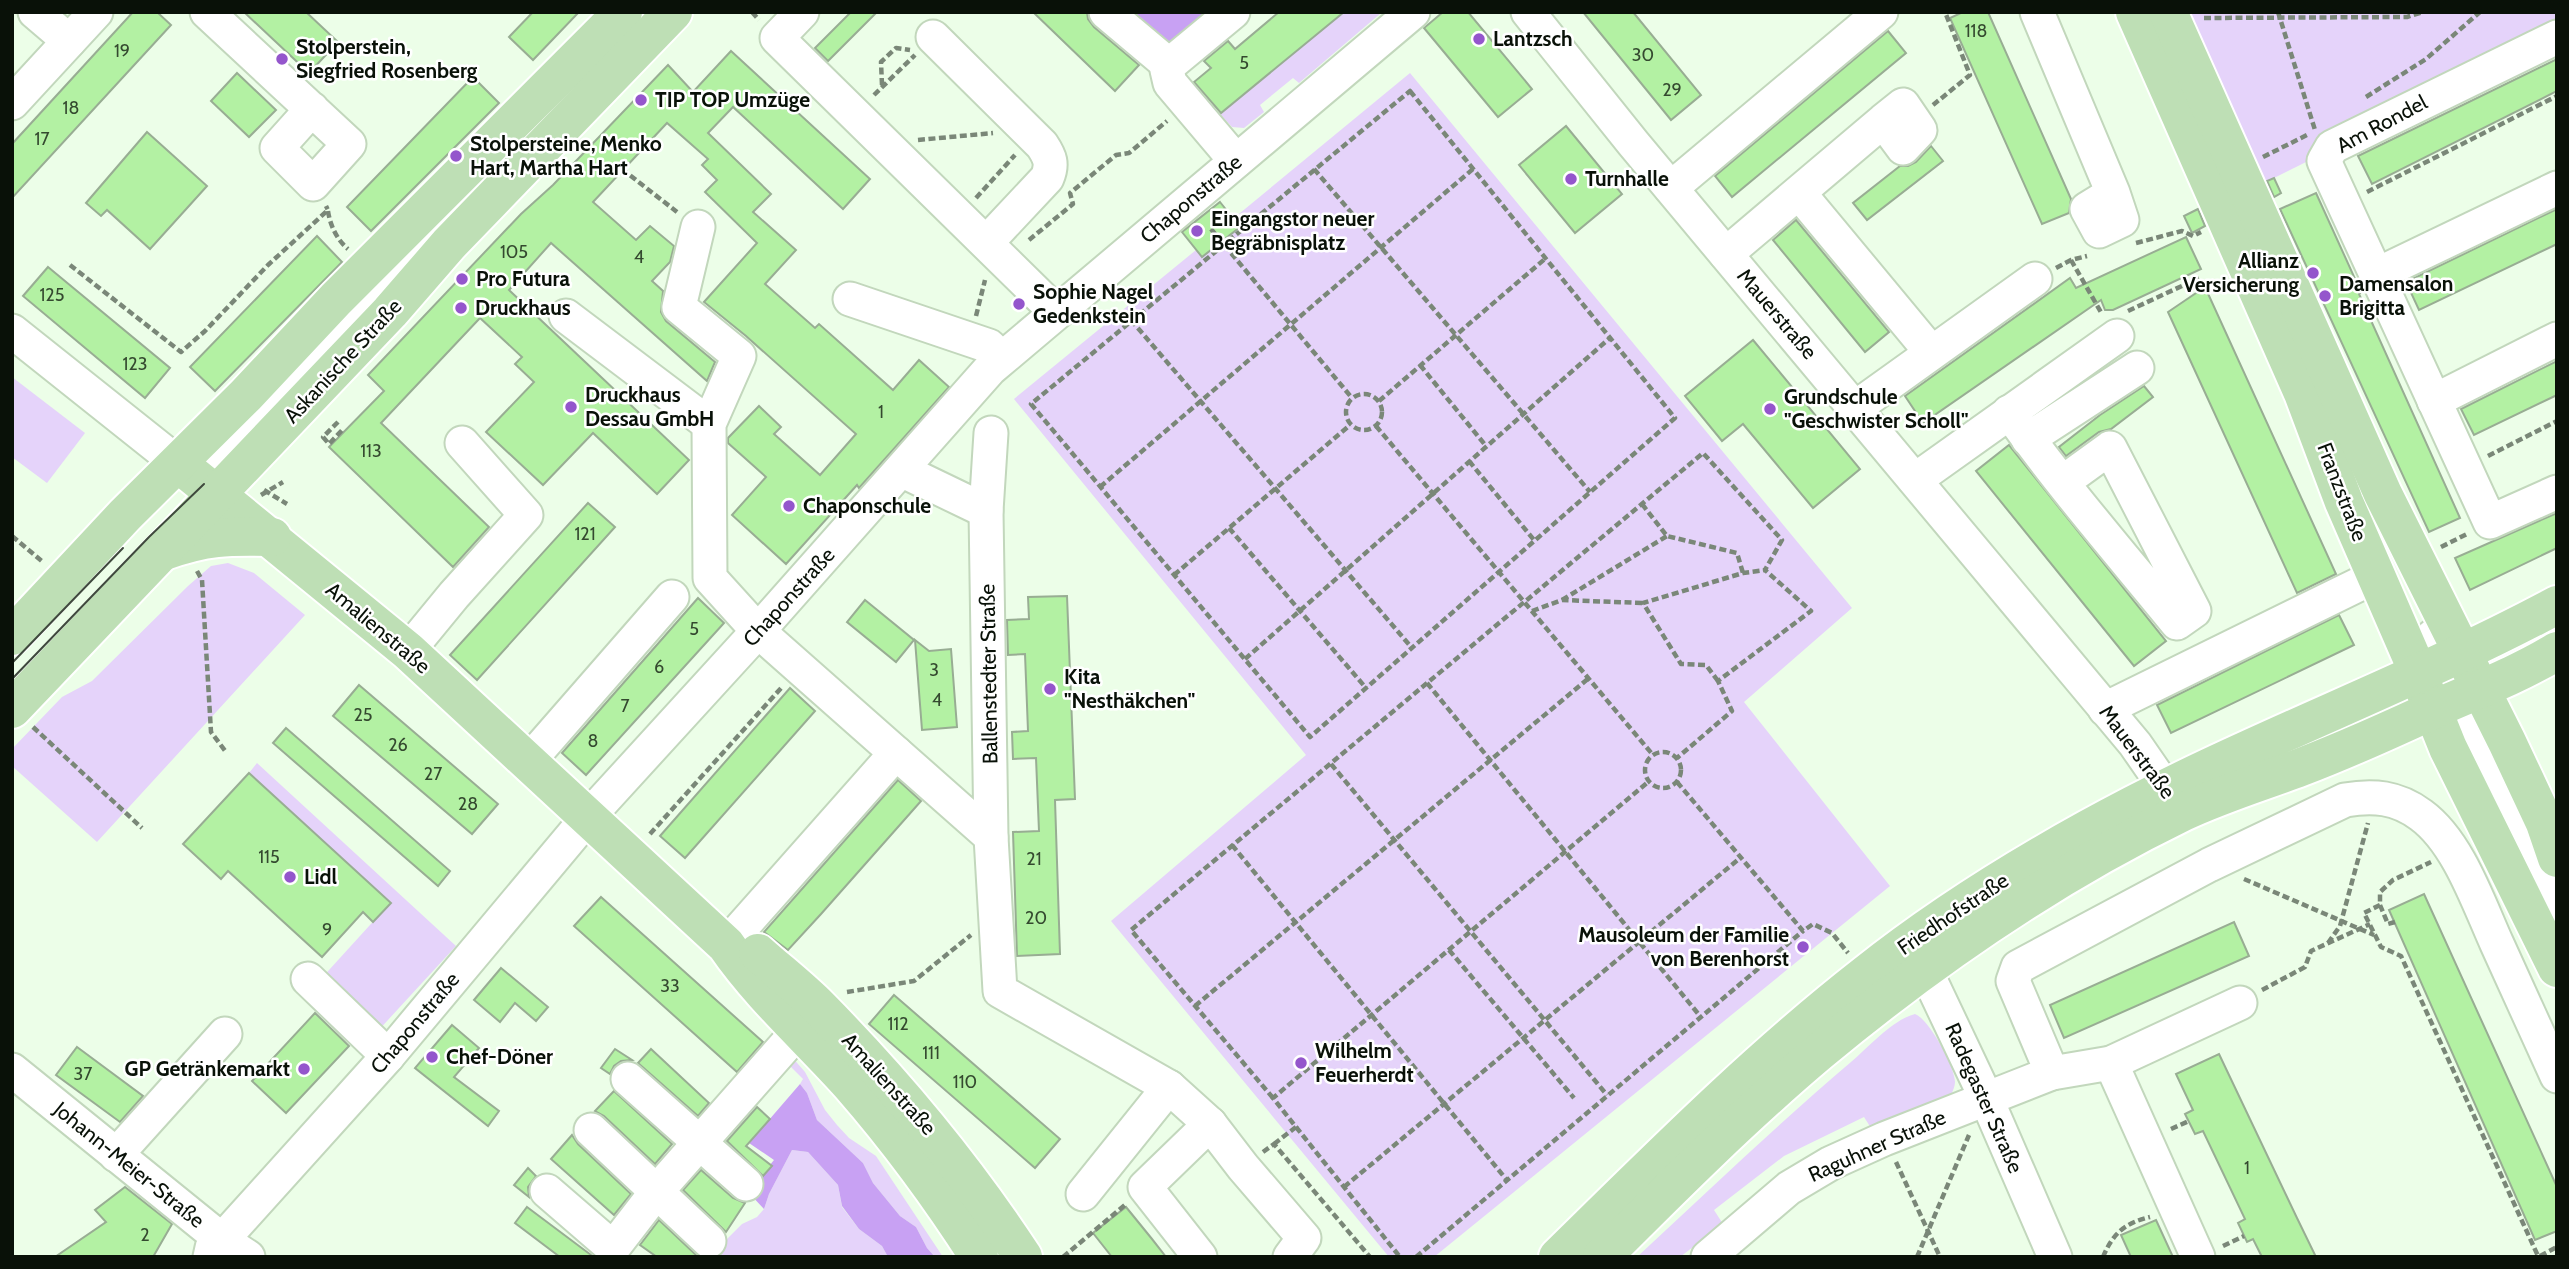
<svg xmlns="http://www.w3.org/2000/svg" width="2569" height="1269" viewBox="0 0 2569 1269" font-family="Cabin,sans-serif">
<style>
.green{fill:#e5d3fa}
.forest{fill:#c8a1f3}
.building{fill:#b3f1a3;stroke:#98ad93;stroke-width:2}
.lines{fill:none;stroke-linecap:round;stroke-linejoin:round}
.minor-casing{stroke:#c2d7bc;stroke-width:37}
.major-casing{stroke:#fff;stroke-width:42}
.path{stroke:#7a8778;stroke-width:4.5;stroke-dasharray:7 3.5;stroke-linecap:butt}
.minor{stroke:#fff;stroke-width:33}
.major{stroke:#bedfb5;stroke-width:38}
.tram{stroke:#3f493d;stroke-width:2}
.poi-dot{fill:#9456cc;stroke:#fff;stroke-width:2.5}
.labels{text-anchor:middle;stroke-width:5;stroke-linejoin:round;paint-order:stroke}
.number-label{font-size:18px;fill:#34492f}
.poi-label{font-size:21px;font-weight:bold;fill:#091108;stroke:#fff;text-anchor:start}
.street-label{font-size:21px;fill:#091108;stroke:#fff}
</style>
<rect width="100%" height="100%" fill="#ecfee8"/>
<!-- green -->
<g class="green">
<polygon points="1344,12 1381,13 1299,83 1293,78 1260,105 1264,112 1244,128 1232,127 1220,114"/>
<polygon points="2195,12 2557,12 2557,37 2258,186 2186,18"/>
<polygon points="1410,73 1852,608 1744,702 1890,886 1434,1257 1389,1257 1111,921 1306,755 1014,399 1196,250 1182,232 1220,202 1234,218"/>
<polygon points="12,377 85,433 47,483 12,457"/>
<polygon points="228,563 254,573 305,615 97,842 12,766 12,749 62,697 92,681 188,586 211,566"/>
<polygon points="257,763 456,946 376,1033 319,981 390,903 249,773"/>
<path d="M1915 1014C1929 1019 1955 1067 1955 1082 1955 1086 1953 1090 1952 1093L1871 1128 1864 1117 1784 1156 1714 1210 1723 1224 1680 1257H1637C1708 1191 1778 1124 1851 1062 1870 1046 1892 1020 1915 1014Z"/>
<polygon points="791,1056 805,1072 825,1110 837,1125 849,1138 876,1156 943,1257 935,1257 927,1248 916,1227 900,1216 873,1183 863,1163 817,1120 807,1093 800,1084 803,1079 785,1061"/>
<polygon points="792,1150 808,1152 838,1185 842,1207 859,1229 882,1246 888,1257 720,1257 717,1249 742,1224 757,1217 764,1209 769,1194"/>
</g>
<!-- forest -->
<g class="forest">
<polygon points="1117,12 1210,12 1173,49"/>
<polygon points="800,1084 807,1093 817,1120 863,1163 873,1183 900,1216 916,1227 927,1248 935,1257 888,1257 882,1246 859,1229 842,1206 838,1185 808,1152 792,1150 769,1194 764,1209 748,1192 774,1160 749,1143"/>
</g>
<!-- building -->
<g class="building">
<polygon points="133,12 157,12 171,25 12,198 12,144"/>
<polygon points="244,12 306,12 338,42 309,73"/>
<polygon points="533,12 579,12 533,60 509,37"/>
<polygon points="851,12 877,12 828,61 815,48"/>
<polygon points="1033,12 1087,12 1088,19 1094,27 1139,65 1115,91"/>
<polygon points="1279,12 1344,12 1221,113 1194,82 1211,68 1204,61 1228,41 1235,49"/>
<polygon points="1443,12 1468,12 1532,89 1498,117 1424,28"/>
<polygon points="1583,12 1633,12 1701,95 1671,120"/>
<polygon points="1963,12 1988,12 2071,199 2069,213 2042,224 1950,18"/>
<polygon points="1888,31 1906,53 1732,197 1715,176"/>
<polygon points="731,51 870,179 843,209 733,107 708,133 771,194 753,212 796,250 765,284 815,328 819,324 893,390 919,360 949,387 859,488 857,485 786,564 732,515 766,477 728,443 728,438 759,406 781,427 774,434 820,475 856,434 746,336 704,302 757,243 705,192 717,180 702,165 708,159 667,123 593,202 636,240 650,226 674,246 670,262 652,281 663,291 661,312 666,321 715,362 707,381 551,243 509,290 689,460 657,494 593,433 543,485 486,432 534,382 515,364 522,357 480,318 381,423 489,527 453,567 329,447 384,391 368,375 521,214 553,185 668,65 693,92"/>
<polygon points="2557,59 2557,91 2372,184 2358,156"/>
<polygon points="237,73 276,110 249,137 211,101"/>
<polygon points="473,77 499,103 371,231 347,207"/>
<polygon points="1566,126 1622,194 1575,233 1519,165"/>
<polygon points="147,132 207,186 150,249 107,210 101,216 86,203"/>
<polygon points="1931,146 1943,161 1867,220 1853,203 1900,166 1908,166 1916,162"/>
<polygon points="2274,178 2281,193 2274,197 2267,181"/>
<polygon points="2316,193 2361,292 2359,294 2460,518 2429,532 2280,209"/>
<polygon points="1220,202 1240,227 1202,257 1182,232"/>
<polygon points="2198,209 2205,226 2192,233 2184,216"/>
<polygon points="2557,209 2557,244 2419,310 2406,282"/>
<polygon points="1796,220 1889,332 1865,352 1773,240"/>
<polygon points="317,236 342,262 215,391 190,367"/>
<polygon points="2186,237 2201,269 2113,310 2105,310 2101,300 1923,423 1905,396 2070,278 2076,288"/>
<polygon points="48,267 170,368 145,398 23,296"/>
<polygon points="2205,287 2336,574 2297,593 2168,312"/>
<polygon points="1753,340 1860,469 1813,508 1743,424 1722,441 1685,396"/>
<polygon points="2557,361 2557,395 2474,435 2461,409"/>
<polygon points="2144,386 2153,397 2111,429 2099,432 2066,456 2059,447 2100,415"/>
<polygon points="2009,445 2166,641 2134,666 1976,471"/>
<polygon points="588,503 615,527 477,680 450,655"/>
<polygon points="2557,513 2557,548 2470,590 2455,558"/>
<polygon points="1067,596 1075,799 1055,800 1060,954 1017,956 1013,832 1039,831 1036,758 1013,759 1012,732 1028,731 1025,654 1008,655 1007,620 1029,619 1028,597"/>
<polygon points="698,598 724,623 586,775 562,753"/>
<polygon points="865,600 914,640 896,662 847,622"/>
<polygon points="2339,615 2354,645 2171,733 2157,705"/>
<polygon points="915,640 929,651 951,649 957,727 922,730"/>
<polygon points="359,685 498,804 472,834 333,716"/>
<polygon points="790,688 815,711 685,858 660,836"/>
<polygon points="286,728 450,871 438,886 273,743"/>
<polygon points="249,773 391,903 373,922 363,912 322,957 228,871 221,879 183,844"/>
<polygon points="898,780 921,801 821,914 788,950 764,932"/>
<polygon points="2424,894 2557,1187 2557,1231 2535,1240 2389,910"/>
<polygon points="601,897 763,1042 737,1072 574,926"/>
<polygon points="2234,922 2249,956 2064,1038 2050,1005"/>
<polygon points="501,968 548,1007 536,1021 515,1003 500,1022 474,1000"/>
<polygon points="894,995 1060,1139 1035,1168 869,1024"/>
<polygon points="315,1013 349,1046 286,1113 252,1081"/>
<polygon points="452,1025 479,1048 454,1077 499,1111 488,1126 415,1068"/>
<polygon points="77,1047 143,1096 120,1122 56,1075"/>
<polygon points="615,1049 632,1060 621,1061 614,1066 610,1074 601,1068"/>
<polygon points="651,1049 709,1103 698,1116 638,1063"/>
<polygon points="2219,1054 2297,1218 2316,1257 2262,1257 2253,1239 2247,1242 2238,1223 2245,1219 2203,1131 2195,1134 2185,1114 2193,1110 2176,1074"/>
<polygon points="614,1091 672,1144 655,1164 604,1116 595,1111"/>
<polygon points="757,1107 770,1119 746,1146 772,1166 763,1176 727,1141"/>
<polygon points="572,1135 578,1144 631,1194 614,1215 551,1159"/>
<polygon points="528,1168 536,1176 528,1187 529,1197 514,1185"/>
<polygon points="701,1170 733,1198 745,1203 726,1232 683,1190"/>
<polygon points="125,1187 172,1224 153,1257 55,1257 106,1222 95,1210"/>
<polygon points="527,1207 591,1255 594,1257 560,1257 515,1223"/>
<polygon points="1126,1207 1152,1239 1166,1257 1112,1257 1093,1233"/>
<polygon points="659,1220 696,1255 699,1257 657,1257 640,1245"/>
<polygon points="2156,1220 2173,1257 2131,1257 2121,1235"/>
</g>
<g class="lines">
<!-- minor casing -->
<g class="minor-casing">
<g id="minor">
<polyline points="35,12 69,41"/>
<polyline points="207,12 349,144 313,184 277,148 312,109"/>
<polyline points="802,12 777,38 1056,312"/>
<polyline points="1106,12 1169,65"/>
<polyline points="1233,12 1169,65 1167,70 1170,83 1236,161"/>
<polyline points="1528,12 1633,143 2135,744 2180,809"/>
<polyline points="2037,12 2113,193 2122,220 2099,231 2087,209 2113,193"/>
<path d="M933 37 1042 145C1050 157 1053 164 1047 178L987 242"/>
<polyline points="2557,37 2332,147 2324,161 2490,522 2557,492"/>
<polyline points="12,103 96,12"/>
<polyline points="1671,188 1881,12"/>
<polyline points="1799,193 1931,352"/>
<polyline points="698,227 679,307 739,356 709,424 710,578 758,631 991,837"/>
<polyline points="1726,254 1883,121 1903,105 1920,130 1903,148 1883,121"/>
<polyline points="2376,275 2557,188"/>
<polyline points="850,299 989,346 1001,358"/>
<polyline points="566,316 709,424"/>
<polyline points="12,331 179,464"/>
<polyline points="2434,401 2557,339"/>
<polyline points="1855,408 2035,279"/>
<path d="M2009 412C2061 485 2120 553 2177 623L2194 611 2110 448 2063 482"/>
<polyline points="991,433 986,511 991,837 1000,991 1169,1087 1210,1124 1243,1167 1304,1238 1290,1257"/>
<polyline points="2028,439 2137,368"/>
<polyline points="901,470 986,511"/>
<polyline points="196,477 468,193"/>
<polyline points="1915,480 2117,336"/>
<polyline points="2433,636 2458,699 2557,919"/>
<polyline points="408,651 454,595 526,515 462,443"/>
<polyline points="2105,709 2376,576"/>
<polyline points="528,762 672,597"/>
<polyline points="726,945 896,753"/>
<polyline points="1914,946 1986,1098 2055,1257"/>
<polyline points="308,979 388,1056"/>
<polyline points="2111,1063 2198,1257"/>
<polyline points="12,1070 222,1240 248,1257"/>
<polyline points="2052,1073 2111,1063 2240,1003"/>
<polyline points="628,1079 746,1184"/>
<polyline points="591,1130 709,1241"/>
<polyline points="116,1155 225,1034"/>
<polyline points="547,1191 613,1248 657,1191 800,1029"/>
<polyline points="1083,1194 1169,1087"/>
<polyline points="210,1257 212,1248 222,1240 388,1056 588,817 758,631 990,369 1413,12"/>
<polyline points="1200,1257 1145,1187 1210,1124"/>
<path d="M1708 1257 1789 1188 1831 1163 1884 1139 2052 1073 2013 981 2018 967 2209 865 2345 800C2373 795 2397 797 2421 815 2458 842 2478 902 2497 944 2517 988 2537 1032 2557 1076"/>
</g>
</g>
<!-- major casing -->
<g class="major-casing">
<g id="major">
<polyline points="2135,12 2303,393 2344,502 2411,656 2448,748 2557,968"/>
<polyline points="2168,12 2383,494 2507,742 2545,823 2557,858"/>
<path d="M179 464 408 651 726 945C761 996 809 1038 851 1085 898 1139 940 1196 979 1257"/>
<path d="M164 551C206 536 227 536 272 537"/>
<polyline points="12,636 125,515 246,395 336,299 623,12"/>
<polyline points="12,709 390,312 449,244 673,12"/>
<path d="M758 953C778 971 800 988 819 1007 894 1083 964 1167 1023 1257"/>
<path d="M1558 1257C1657 1160 1755 1061 1865 975 1934 920 2010 872 2088 829 2239 745 2404 687 2557 605"/>
<path d="M1602 1257C1672 1187 1743 1116 1819 1052 1931 959 2051 876 2183 812 2221 794 2261 782 2301 767 2351 748 2399 726 2448 703 2485 687 2523 672 2557 651"/>
</g>
</g>
<!-- path -->
<g class="path">
<polyline points="752,12 759,20"/>
<polyline points="2278,12 2315,130"/>
<polyline points="2204,18 2407,17 2423,12"/>
<polyline points="882,85 881,62 896,48 910,50"/>
<polygon points="1410,91 1675,418 1310,737 1031,404"/>
<polyline points="874,95 915,55"/>
<polyline points="2366,97 2426,59 2480,12"/>
<polyline points="1933,105 1970,75 1945,12"/>
<polyline points="918,140 993,133"/>
<polyline points="2263,157 2309,134"/>
<polyline points="622,169 677,212"/>
<polyline points="1314,169 1590,492"/>
<polyline points="2367,192 2557,96"/>
<polyline points="976,198 1015,155"/>
<path d="M328 211C330 225 337 240 348 249"/>
<polyline points="1211,229 1352,398"/>
<polyline points="1029,240 1073,204 1070,193 1116,155 1129,153 1167,121"/>
<polyline points="2136,243 2182,231 2193,236 2201,232"/>
<polyline points="2071,260 2102,314"/>
<polyline points="70,265 181,352 205,331 268,265 328,210 326,206"/>
<polyline points="2056,268 2071,260 2087,256"/>
<polyline points="2128,311 2199,278"/>
<polyline points="976,316 985,280"/>
<polyline points="1131,320 1412,648"/>
<polyline points="1420,365 1486,446"/>
<circle cx="1364" cy="412" r="18"/>
<polyline points="1379,401 1546,258"/>
<polyline points="338,422 323,437 329,444 344,428"/>
<polyline points="1376,426 1653,755"/>
<polyline points="2488,456 2557,421"/>
<polyline points="1469,461 1534,540"/>
<polyline points="1100,487 1473,169"/>
<polyline points="264,490 287,504"/>
<polyline points="261,495 283,482"/>
<polyline points="1642,504 1667,536 1737,553 1743,573"/>
<polyline points="1229,528 1366,688"/>
<polyline points="12,536 44,563"/>
<polyline points="2441,547 2467,534"/>
<polyline points="197,571 202,580 211,732 226,752"/>
<polyline points="1174,575 1350,425"/>
<polyline points="1562,600 1667,536"/>
<polyline points="1532,611 1562,600 1643,603"/>
<polyline points="1245,659 1611,337"/>
<polyline points="1718,681 1706,665 1681,664 1643,603 1743,573 1765,570"/>
<polyline points="1427,683 1700,1016"/>
<polyline points="33,727 142,828"/>
<circle cx="1663" cy="770" r="18"/>
<polyline points="1331,764 1607,1095"/>
<polyline points="1677,782 1803,931 1813,924 1832,933 1848,953"/>
<polyline points="650,834 782,687"/>
<polyline points="1232,845 1506,1179"/>
<polyline points="2244,879 2374,935"/>
<polyline points="2380,905 2364,913 2381,947 2401,956 2538,1256"/>
<polyline points="2395,922 2388,924 2380,905 2380,892 2393,880 2431,862"/>
<polyline points="2328,943 2340,926 2368,823"/>
<polyline points="1449,950 1574,1098"/>
<polyline points="2262,990 2305,967 2311,951 2370,924"/>
<polyline points="847,992 914,981 971,935"/>
<polyline points="1195,1006 1589,678"/>
<polyline points="1273,1098 1131,930 1703,453 1782,540 1765,570 1811,611 1718,681 1732,711 1677,758"/>
<polyline points="1296,1127 1400,1257"/>
<polyline points="2171,1129 2189,1121"/>
<polyline points="1274,1144 1296,1127 1273,1098 1648,782"/>
<polyline points="1263,1152 1274,1144 1370,1257"/>
<polyline points="1896,1162 1940,1257"/>
<polyline points="1344,1187 1740,858"/>
<polyline points="2223,1246 2244,1236"/>
<polyline points="2540,1256 2557,1247"/>
<polyline points="1063,1257 1126,1204"/>
<polyline points="1416,1257 1803,931"/>
<polyline points="1917,1257 1969,1135"/>
<path d="M2103 1257C2113 1233 2125 1223 2150 1217"/>
</g>
<!-- minor -->
<use href="#minor" class="minor"/>
<!-- major -->
<use href="#major" class="major"/>
<!-- tram -->
<g class="tram">
<polyline points="12,663 123,548"/>
<polyline points="12,679 149,537 204,484"/>
</g>
</g>
<!-- markers -->
<g class="poi-dot">
<circle cx="1479" cy="39" r="7"/>
<circle cx="282" cy="59" r="7"/>
<circle cx="641" cy="100" r="7"/>
<circle cx="456" cy="156" r="7"/>
<circle cx="1571" cy="179" r="7"/>
<circle cx="1197" cy="231" r="7"/>
<circle cx="2313" cy="273" r="7"/>
<circle cx="462" cy="279" r="7"/>
<circle cx="2325" cy="296" r="7"/>
<circle cx="1019" cy="304" r="7"/>
<circle cx="461" cy="308" r="7"/>
<circle cx="571" cy="407" r="7"/>
<circle cx="1770" cy="409" r="7"/>
<circle cx="789" cy="506" r="7"/>
<circle cx="1050" cy="689" r="7"/>
<circle cx="290" cy="877" r="7"/>
<circle cx="1803" cy="947" r="7"/>
<circle cx="432" cy="1057" r="7"/>
<circle cx="1301" cy="1063" r="7"/>
<circle cx="304" cy="1069" r="7"/>
</g>
<g class="labels">
<!-- number labels -->
<g class="number-label">
<text x="1976" y="37">118</text>
<text x="122" y="57">19</text>
<text x="1643" y="61">30</text>
<text x="1244" y="69">5</text>
<text x="1672" y="96">29</text>
<text x="71" y="114">18</text>
<text x="42" y="145">17</text>
<text x="514" y="258">105</text>
<text x="639" y="263">4</text>
<text x="52" y="301">125</text>
<text x="135" y="370">123</text>
<text x="881" y="418">1</text>
<text x="371" y="457">113</text>
<text x="585" y="540">121</text>
<text x="694" y="635">5</text>
<text x="659" y="673">6</text>
<text x="934" y="676">3</text>
<text x="937" y="706">4</text>
<text x="625" y="712">7</text>
<text x="363" y="721">25</text>
<text x="593" y="747">8</text>
<text x="398" y="751">26</text>
<text x="433" y="780">27</text>
<text x="468" y="810">28</text>
<text x="269" y="863">115</text>
<text x="1034" y="865">21</text>
<text x="1036" y="924">20</text>
<text x="327" y="936">9</text>
<text x="670" y="992">33</text>
<text x="898" y="1030">112</text>
<text x="931" y="1059">111</text>
<text x="83" y="1080">37</text>
<text x="965" y="1088">110</text>
<text x="2247" y="1174">1</text>
<text x="145" y="1241">2</text>
</g>
<!-- poi labels -->
<g class="poi-label">
<text x="1493" y="46">Lantzsch</text>
<text x="296" y="54">Stolperstein,<tspan x="296" dy="24">Siegfried Rosenberg</tspan></text>
<text x="655" y="107">TIP TOP Umzüge</text>
<text x="470" y="151">Stolpersteine, Menko<tspan x="470" dy="24">Hart, Martha Hart</tspan></text>
<text x="1585" y="186">Turnhalle</text>
<text x="1211" y="226">Eingangstor neuer<tspan x="1211" dy="24">Begräbnisplatz</tspan></text>
<text x="2299" y="268" text-anchor="end">Allianz<tspan x="2299" dy="24">Versicherung</tspan></text>
<text x="476" y="286">Pro Futura</text>
<text x="2339" y="291">Damensalon<tspan x="2339" dy="24">Brigitta</tspan></text>
<text x="1033" y="299">Sophie Nagel<tspan x="1033" dy="24">Gedenkstein</tspan></text>
<text x="475" y="315">Druckhaus</text>
<text x="585" y="402">Druckhaus<tspan x="585" dy="24">Dessau GmbH</tspan></text>
<text x="1784" y="404">Grundschule<tspan x="1784" dy="24">"Geschwister Scholl"</tspan></text>
<text x="803" y="513">Chaponschule</text>
<text x="1064" y="684">Kita<tspan x="1064" dy="24">"Nesthäkchen"</tspan></text>
<text x="304" y="884">Lidl</text>
<text x="1789" y="942" text-anchor="end">Mausoleum der Familie<tspan x="1789" dy="24">von Berenhorst</tspan></text>
<text x="1315" y="1058">Wilhelm<tspan x="1315" dy="24">Feuerherdt</tspan></text>
<text x="446" y="1064">Chef-Döner</text>
<text x="290" y="1076" text-anchor="end">GP Getränkemarkt</text>
</g>
<!-- street labels -->
<g class="street-label">
<text transform="translate(2382 124) rotate(-28)" y="7">Am Rondel</text>
<text transform="translate(1191 199) rotate(-40)" y="7">Chaponstraße</text>
<text transform="translate(1777 314) rotate(50)" y="7">Mauerstraße</text>
<text transform="translate(343 361) rotate(-47)" y="7">Askanische Straße</text>
<text transform="translate(2342 492) rotate(69)" y="7">Franzstraße</text>
<text transform="translate(789 597) rotate(-48)" y="7">Chaponstraße</text>
<text transform="translate(378 628) rotate(40)" y="7">Amalienstraße</text>
<text transform="translate(989 674) rotate(-91)" y="7">Ballenstedter Straße</text>
<text transform="translate(2137 752) rotate(53)" y="7">Mauerstraße</text>
<text transform="translate(1953 914) rotate(-34)" y="7">Friedhofstraße</text>
<text transform="translate(415 1023) rotate(-50)" y="7">Chaponstraße</text>
<text transform="translate(889 1084) rotate(48)" y="7">Amalienstraße</text>
<text transform="translate(1984 1098) rotate(66)" y="7">Radegaster Straße</text>
<text transform="translate(1877 1146) rotate(-24)" y="7">Raguhner Straße</text>
<text transform="translate(129 1165) rotate(39)" y="7">Johann-Meier-Straße</text>
</g>
</g>
<!-- border -->
<rect width="2569" height="1269" fill="none" stroke="#091108" stroke-width="28"/>
</svg>
